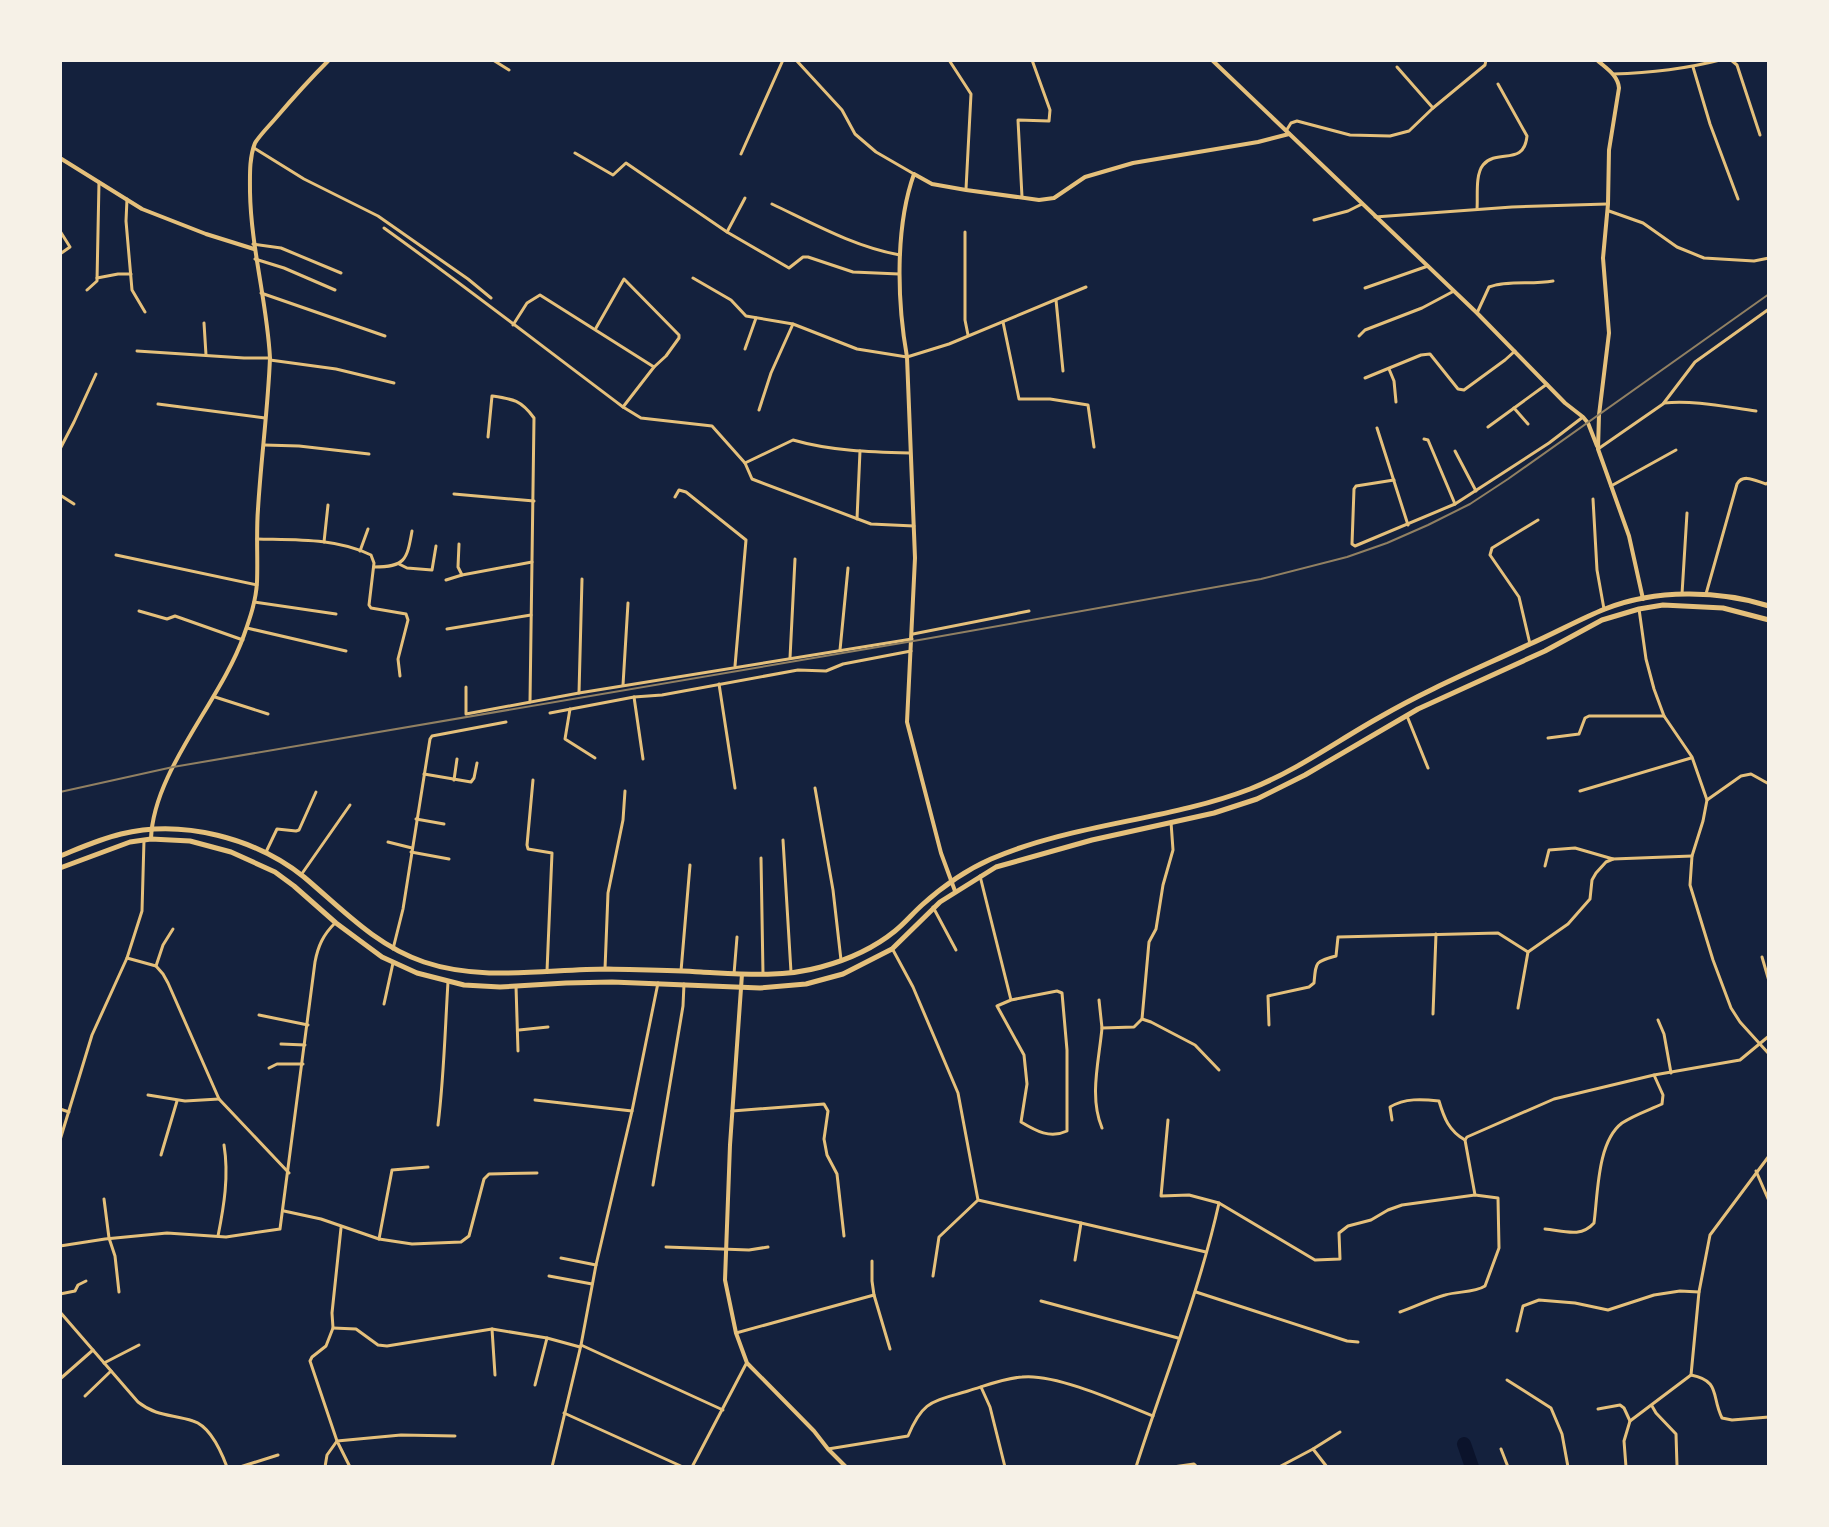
<svg xmlns="http://www.w3.org/2000/svg" width="1829" height="1527" viewBox="0 0 1829 1527" font-family="'PT Sans Narrow',sans-serif">
<style>
.lines{fill:none;stroke-linecap:round;stroke-linejoin:round}
.river{stroke:#0b132b;stroke-width:14}
.minor{stroke:#e5c07b;stroke-width:3}
.tertiary{stroke:#e5c07b;stroke-width:4}
.trunk{stroke:#e5c07b;stroke-width:5}
.rail{stroke:#918062;stroke-width:2}
</style>
<rect width="100%" height="100%" fill="#14213d"/>
<g class="lines">
<!-- river -->
<polyline class="river" points="1464,1444 1472,1467"/>
<!-- minor -->
<g class="minor">
<polyline points="493,60 509,70"/>
<polyline points="796,60 842,110 855,134 876,152 914,174"/>
<polyline points="949,60 971,94 966,189"/>
<polyline points="1731,60 1737,65 1760,135"/>
<polyline points="1397,67 1433,108"/>
<polyline points="1693,67 1710,124 1738,199"/>
<path d="M1613 74C1650 73 1685 69 1720 60"/>
<polyline points="1286,131 1291,123 1297,121 1350,135 1390,136 1409,131 1433,108 1485,65 1486,60"/>
<polyline points="254,148 304,179 378,216 468,279 491,298"/>
<polyline points="575,153 613,175 626,163 727,232 789,268 803,257 808,257 853,272 899,274"/>
<polyline points="741,154 783,60"/>
<polyline points="1022,197 1018,120 1049,121 1050,110 1032,60"/>
<polyline points="127,199 126,221 132,290 145,312"/>
<path d="M772 204C814 224 855 247 900 255"/>
<path d="M1477 209C1478 197 1475 175 1483 165 1497 148 1524 167 1527 136L1498 84"/>
<polyline points="1609,211 1643,223 1677,247 1704,258 1754,261 1769,258"/>
<polyline points="1375,217 1512,207 1607,204"/>
<polyline points="1314,220 1348,211 1362,204"/>
<path d="M384 228C465 286 543 347 623 407L641 418 712 426 745 463 752 479 871 524 914 526"/>
<polyline points="60,231 70,247 60,254"/>
<polyline points="727,232 745,198"/>
<polyline points="965,232 965,320 968,335"/>
<polyline points="253,244 281,248 341,273"/>
<polyline points="255,259 284,268 335,290"/>
<polyline points="97,278 118,274 131,274"/>
<polyline points="693,278 731,300 746,316 793,324 857,349 907,357 949,344 1086,287"/>
<polyline points="1365,288 1428,266"/>
<polyline points="87,290 97,281 99,182"/>
<polyline points="261,293 385,336"/>
<polyline points="1056,300 1063,371"/>
<path d="M1477 313 1489 287C1508 280 1532 285 1553 281"/>
<polyline points="1003,322 1019,399 1050,399 1088,405 1094,447"/>
<polyline points="204,323 206,355"/>
<polyline points="513,325 527,303 540,295 654,367 623,407"/>
<polyline points="596,328 624,279 679,335 679,338 666,356 654,367"/>
<polyline points="1359,336 1365,330 1422,308 1454,291"/>
<polyline points="745,349 756,318"/>
<polyline points="137,351 244,358 270,358"/>
<polyline points="270,360 336,369 394,383"/>
<polyline points="1389,369 1394,381 1396,402"/>
<polyline points="1365,378 1421,355 1430,354 1458,389 1464,390 1505,360 1515,351"/>
<path d="M1664 403C1694 400 1726 407 1756 411"/>
<polyline points="158,404 265,418"/>
<polyline points="1514,408 1528,424"/>
<polyline points="759,410 771,373 793,324"/>
<polyline points="1488,427 1547,384"/>
<polyline points="1377,428 1408,525"/>
<path d="M488 437 492 396C513 399 521 400 534 418L530 702"/>
<polyline points="1424,439 1428,440 1455,504"/>
<polyline points="264,445 299,446 369,454"/>
<polyline points="60,449 74,422 96,374"/>
<polyline points="1598,449 1663,404 1695,362 1769,309"/>
<polyline points="1455,451 1476,491"/>
<path d="M745 463 793 440C831 451 871 452 910 453"/>
<polyline points="1394,480 1356,486 1354,489 1352,544 1355,546 1455,504 1549,443 1583,417"/>
<polyline points="1611,486 1676,450"/>
<polyline points="454,494 534,501"/>
<polyline points="60,495 74,504"/>
<polyline points="675,497 679,490 686,492 746,540 735,666"/>
<polyline points="1593,499 1597,570 1604,609"/>
<polyline points="857,519 860,451"/>
<path d="M257 539C295 540 336 538 371 555L374 563 369 605 371 608 406 614 408 620 398 659 400 676"/>
<polyline points="324,542 328,505"/>
<polyline points="459,544 458,567 462,575"/>
<polyline points="360,551 368,529"/>
<polyline points="116,555 257,585"/>
<polyline points="399,564 407,568 432,570 436,546"/>
<path d="M374 567C405 567 407 560 412 531"/>
<polyline points="446,580 462,575 532,562"/>
<polyline points="1682,594 1687,513"/>
<path d="M1706 594 1737 484C1743 473 1756 481 1766 484L1769 482"/>
<polyline points="254,602 336,614"/>
<polyline points="1639,609 1646,659 1654,689 1664,716 1692,757 1707,800 1703,821 1692,856 1690,885 1713,960 1731,1008 1740,1022 1769,1054"/>
<polyline points="139,611 167,619 175,616 243,640"/>
<polyline points="247,628 346,651"/>
<polyline points="447,629 531,615"/>
<polyline points="913,634 1029,611"/>
<polyline points="1530,644 1519,597 1490,555 1492,548 1538,520"/>
<polyline points="840,650 848,568"/>
<polyline points="790,658 795,559"/>
<polyline points="719,684 735,788"/>
<polyline points="623,685 628,603"/>
<polyline points="466,687 466,714 579,693 912,639"/>
<polyline points="579,693 582,579"/>
<polyline points="215,697 268,714"/>
<polyline points="634,697 643,759"/>
<polyline points="570,709 565,739 595,758"/>
<polyline points="550,713 634,697 662,695 798,670 826,671 843,664 911,651"/>
<polyline points="1407,716 1428,768"/>
<polyline points="1548,738 1579,734 1585,718 1589,716 1664,716"/>
<polyline points="424,774 471,782 474,778 477,763"/>
<polyline points="454,780 457,759"/>
<polyline points="533,780 527,845 528,849 552,853 547,971"/>
<polyline points="815,788 833,890 841,960"/>
<polyline points="1580,791 1691,758"/>
<polyline points="1707,800 1741,776 1751,774 1769,784"/>
<polyline points="416,819 444,824"/>
<polyline points="783,840 791,972"/>
<polyline points="388,842 412,848"/>
<polyline points="266,852 277,829 296,831 299,830 316,792"/>
<polyline points="411,852 449,859"/>
<polyline points="761,858 763,974"/>
<polyline points="1545,866 1549,850 1575,848 1613,859"/>
<polyline points="301,875 350,805"/>
<path d="M980 876 1011 1000 1057 991 1062 993 1067 1050V1131C1050 1139 1036 1131 1021 1122L1027 1084 1024 1055 997 1006 1011 1000"/>
<polyline points="933,907 956,950"/>
<polyline points="393,949 403,909 430,739 432,736 506,722"/>
<polyline points="893,950 913,987 958,1093 978,1200 1081,1223 1075,1260"/>
<polyline points="1762,957 1769,981"/>
<polyline points="127,958 156,966 163,974 168,983 219,1099 289,1173"/>
<polyline points="156,966 163,945 173,929"/>
<polyline points="605,969 608,893 623,820 625,791"/>
<polyline points="681,971 690,865"/>
<polyline points="734,974 737,937"/>
<polyline points="516,986 518,1051"/>
<polyline points="1099,1000 1102,1028"/>
<polyline points="384,1004 393,963"/>
<polyline points="1518,1008 1528,952"/>
<polyline points="1433,1014 1436,934"/>
<polyline points="259,1015 308,1025"/>
<polyline points="1142,1019 1151,1022 1195,1045 1219,1070"/>
<polyline points="1658,1020 1664,1034 1671,1073"/>
<path d="M1269 1025 1268 996 1309 987 1314 983C1316 961 1315 962 1336 956L1338 937 1498 933 1528 952 1568 924 1590 899 1592 880 1596 873 1606 862 1613 859 1692 856"/>
<polyline points="519,1030 548,1027"/>
<polyline points="281,1044 305,1045"/>
<polyline points="269,1068 277,1064 303,1064"/>
<polyline points="148,1095 185,1101 219,1099"/>
<polyline points="535,1100 632,1111"/>
<polyline points="60,1109 69,1112"/>
<polyline points="732,1111 824,1104 828,1111 824,1139 827,1155 837,1174 844,1236"/>
<polyline points="1168,1120 1161,1196 1189,1195 1219,1203 1315,1260 1340,1259 1339,1233 1348,1226 1371,1220 1388,1210 1402,1205 1475,1195 1465,1140 1467,1137 1554,1099 1654,1075 1740,1060 1769,1036"/>
<path d="M1392 1120 1390 1107C1405 1098 1422 1099 1439 1101 1444 1118 1449 1131 1465 1140"/>
<path d="M438 1125C444 1077 445 1030 448 982"/>
<path d="M1102 1128C1089 1097 1099 1061 1102 1028L1134 1027 1142 1019 1149 942 1156 929 1163 885 1173 850 1171 822"/>
<polyline points="60,1140 92,1035 127,958 142,911 144,840"/>
<polyline points="161,1155 177,1101"/>
<polyline points="1756,1171 1769,1201"/>
<polyline points="653,1185 683,1006 684,984"/>
<polyline points="104,1199 109,1238 115,1256 119,1292"/>
<polyline points="284,1211 321,1219 379,1239 412,1244 461,1242 469,1236 484,1179 489,1174 537,1173"/>
<polyline points="1081,1223 1206,1252"/>
<path d="M1545 1229C1564 1231 1581 1238 1594 1223 1598 1194 1597 1142 1622 1123 1634 1115 1649 1110 1662 1104L1663 1095 1654 1075"/>
<path d="M218 1236C224 1206 229 1176 224 1145"/>
<polyline points="379,1239 392,1170 428,1167"/>
<path d="M60 1246 105 1239 167 1233 226 1237 280 1229 315 962C318 946 323 935 335 923"/>
<polyline points="666,1247 749,1250 768,1247"/>
<polyline points="561,1258 596,1265"/>
<polyline points="872,1261 872,1281 874,1295"/>
<polyline points="549,1276 592,1284"/>
<polyline points="933,1276 939,1237 977,1201"/>
<polyline points="1196,1292 1347,1341 1358,1342"/>
<polyline points="60,1294 75,1291 78,1285 86,1281"/>
<polyline points="1041,1301 1178,1338"/>
<path d="M60 1312 138 1402C157 1417 172 1414 193 1421 210 1426 221 1451 227 1467"/>
<path d="M1400 1312C1415 1307 1430 1299 1445 1295 1458 1291 1474 1293 1485 1286L1499 1248 1498 1198 1475 1195"/>
<polyline points="333,1328 356,1329 378,1345 387,1346 492,1329 547,1338 580,1347"/>
<polyline points="492,1329 495,1375"/>
<polyline points="1517,1331 1523,1306 1539,1300 1575,1303 1608,1310 1654,1295 1680,1291 1699,1292"/>
<polyline points="736,1333 874,1295 890,1349"/>
<polyline points="581,1345 723,1410"/>
<polyline points="104,1363 139,1345"/>
<path d="M1691 1375C1721 1381 1711 1396 1722 1418L1732 1420 1769 1417"/>
<polyline points="60,1379 93,1350"/>
<polyline points="1507,1380 1551,1408 1562,1434 1568,1467"/>
<polyline points="535,1385 547,1338"/>
<polyline points="981,1387 990,1407 1005,1467"/>
<polyline points="85,1396 111,1371"/>
<polyline points="1652,1406 1656,1413 1676,1434 1677,1466"/>
<polyline points="1598,1409 1620,1405 1624,1408 1630,1421"/>
<polyline points="564,1413 683,1467"/>
<path d="M828 1449 908 1436C923 1400 932 1402 968 1391 985 1386 1004 1378 1022 1377 1055 1373 1121 1403 1153 1416"/>
<polyline points="1313,1449 1340,1432"/>
<polyline points="1501,1449 1508,1467"/>
<polyline points="240,1467 278,1455"/>
<polyline points="325,1467 327,1455 337,1441 310,1361 312,1357 326,1346 333,1328 332,1313 341,1228"/>
<polyline points="350,1467 337,1441 401,1435 455,1436"/>
<polyline points="552,1467 581,1345 596,1265 632,1111 658,983"/>
<polyline points="692,1467 746,1364"/>
<path d="M1136 1467C1164 1379 1199 1293 1219 1203"/>
<polyline points="1173,1467 1194,1464 1197,1467"/>
<polyline points="1279,1467 1313,1449 1327,1467"/>
<polyline points="1626,1467 1624,1441 1630,1421 1691,1375 1699,1292 1710,1235 1769,1156"/>
</g>
<!-- tertiary -->
<g class="tertiary">
<polyline points="1212,60 1477,313 1565,403 1583,417 1588,423 1597,446"/>
<path d="M1597 60C1606 68 1618 75 1619 88L1609 150 1608 204 1603 258 1609 333 1599 415 1598 449 1629 536 1643 599"/>
<polyline points="60,158 142,209 206,234 254,249"/>
<path d="M151 839C153 771 221 701 244 635 250 618 256 601 257 582 258 558 256 534 258 509 261 459 268 408 270 358 267 302 251 248 250 192 250 176 249 158 255 143 260 135 268 127 275 119 292 99 310 79 329 60"/>
<path d="M955 891 941 853 907 722 915 558 907 357C897 301 895 227 914 174L932 184 966 190 1039 200 1054 198 1085 177 1133 163 1258 142 1289 134"/>
<polyline points="742,974 730,1145 725,1280 736,1333 747,1363 814,1431 828,1449 846,1467"/>
</g>
<!-- trunk -->
<g class="trunk">
<path d="M60 856C80 848 100 839 121 834 183 819 255 838 304 877 342 909 376 946 424 962 483 982 547 969 608 969 639 970 670 970 701 972 740 974 782 978 821 967 847 960 874 948 895 931 905 923 913 913 922 905 942 887 966 870 991 859 1074 823 1167 821 1250 789 1296 771 1337 741 1380 717 1428 689 1479 668 1530 644 1555 633 1580 619 1605 609 1655 589 1719 590 1769 606"/>
<polyline points="60,868 130,842 151,839 190,841 231,852 275,872 294,886 336,923 382,957 417,973 464,985 500,987 566,983 612,982 760,988 806,984 843,974 892,949 940,902 996,867 1092,840 1214,813 1257,799 1305,775 1418,709 1545,651 1602,620 1639,609 1663,605 1723,608 1769,620"/>
</g>
<!-- rail -->
<polyline class="rail" points="60,792 173,767 925,639 1261,579 1347,557 1387,543 1428,525 1470,504 1508,479 1769,294"/>
</g>
<!-- border -->
<rect width="1829" height="1527" fill="none" stroke="#f6f1e7" stroke-width="124"/>
</svg>
